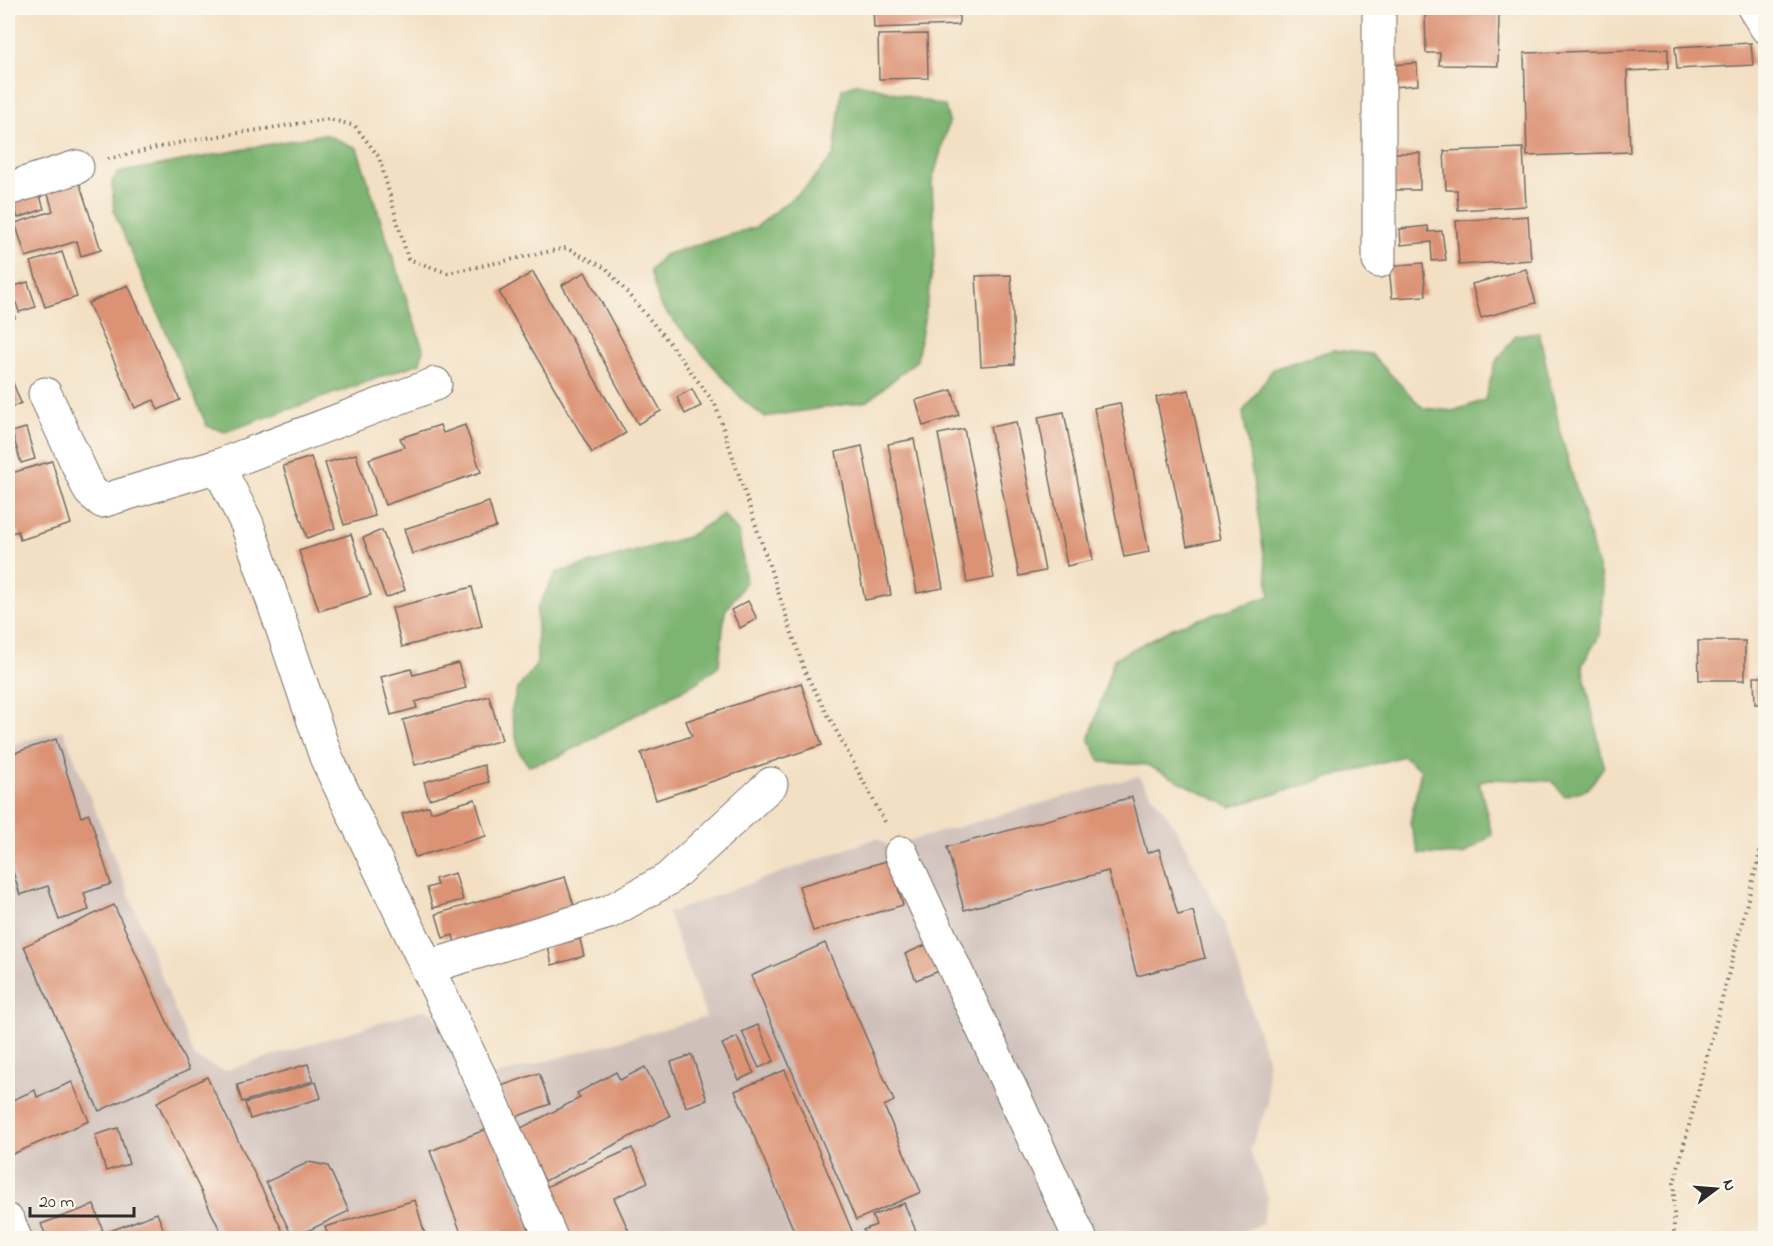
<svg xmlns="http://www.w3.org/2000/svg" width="1773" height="1246" viewBox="0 0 1773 1246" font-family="'Indie Flower',sans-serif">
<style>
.industrial{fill:#cfc0ba}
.forest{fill:#7db471;stroke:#54704e;stroke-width:1.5}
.building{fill:#dc9375}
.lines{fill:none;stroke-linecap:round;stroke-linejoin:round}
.street-casing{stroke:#716a61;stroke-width:35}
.path{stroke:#716a61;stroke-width:4;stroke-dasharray:1.5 4.5;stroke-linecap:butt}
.street{stroke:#fff;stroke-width:33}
</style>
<rect width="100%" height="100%" fill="#fbf7ec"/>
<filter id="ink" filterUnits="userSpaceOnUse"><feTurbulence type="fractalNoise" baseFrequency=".0167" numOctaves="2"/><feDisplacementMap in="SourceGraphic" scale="12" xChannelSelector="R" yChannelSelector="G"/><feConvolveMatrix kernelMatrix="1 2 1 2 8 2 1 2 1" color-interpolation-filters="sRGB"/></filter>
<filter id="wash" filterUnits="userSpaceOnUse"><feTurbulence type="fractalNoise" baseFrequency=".008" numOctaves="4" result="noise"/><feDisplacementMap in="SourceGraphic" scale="24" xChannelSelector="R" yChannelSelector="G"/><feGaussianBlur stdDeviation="1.35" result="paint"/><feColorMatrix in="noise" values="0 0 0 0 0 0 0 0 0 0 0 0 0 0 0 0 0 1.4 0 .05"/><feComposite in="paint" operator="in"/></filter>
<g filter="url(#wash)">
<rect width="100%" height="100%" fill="#f3e0c4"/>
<!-- industrial -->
<g class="industrial">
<polygon points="63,730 194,1057 224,1071 421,1010 433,1011 544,1238 27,1238 8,1196 8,746"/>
<polygon points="1138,776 1173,823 1224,923 1267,1058 1268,1103 1250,1150 1268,1197 1262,1224 1225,1238 1088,1238 905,842"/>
<polygon points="877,838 887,845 1071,1238 560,1238 489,1077 706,1017 668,913"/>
</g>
<!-- forest -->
<g class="forest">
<polygon points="858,83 945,106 949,122 932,182 935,256 917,360 868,401 764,417 742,399 660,305 650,271 664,255 756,227 807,186 834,155 842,89"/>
<polygon points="324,134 357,148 423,349 420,363 225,432 207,426 114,212 112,182 118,173"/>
<polygon points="1539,332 1561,435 1603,585 1600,634 1582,665 1604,766 1588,789 1564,796 1552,781 1488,779 1479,782 1492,835 1463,855 1419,854 1410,823 1421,770 1403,756 1231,807 1147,765 1101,762 1089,740 1114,659 1175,627 1270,596 1243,412 1273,369 1333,350 1371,354 1423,408 1453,411 1485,400 1495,363 1516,335"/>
<polygon points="723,514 739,533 746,582 725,611 719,665 697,682 558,757 529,766 519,752 511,712 517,690 537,664 537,609 556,573 688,537"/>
</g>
<g id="blocks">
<!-- building -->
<g class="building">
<polygon points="873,8 959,8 959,25 874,28"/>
<polygon points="1425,12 1499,13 1498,66 1439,65 1440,53 1426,53"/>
<polygon points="927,34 928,78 879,79 878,35"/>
<polygon points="1751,43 1753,65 1677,69 1675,47"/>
<polygon points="1668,49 1668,69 1627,71 1630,152 1527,156 1524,53"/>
<polygon points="1417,63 1418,85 1392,87 1391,65"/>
<polygon points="1523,148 1526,206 1458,210 1457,190 1446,190 1444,151"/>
<rect x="1388" y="153" width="32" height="37"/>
<polygon points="79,182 101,250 81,256 77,241 26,257 15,223 53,211 47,191"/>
<polygon points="38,189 44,209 18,218 12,198"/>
<polygon points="1528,216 1531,260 1459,265 1456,221"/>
<polygon points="1428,226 1429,232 1442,231 1446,260 1432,261 1431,242 1401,245 1400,229"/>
<polygon points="62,252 77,297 45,307 31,262"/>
<polygon points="1423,263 1426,296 1392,298 1389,266"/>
<polygon points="1526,269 1536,303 1481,318 1472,284"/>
<polygon points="533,272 626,433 592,453 499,292"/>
<polygon points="585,272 661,411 638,424 562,285"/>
<polygon points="1011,275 1015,364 981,366 976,276"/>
<polygon points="28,282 36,307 19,312 11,287"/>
<polygon points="128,285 180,400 158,410 154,400 135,408 88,303"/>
<polygon points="8,294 15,318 8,320"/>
<polygon points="8,370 21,403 8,409"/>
<polygon points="692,389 701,406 685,414 677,397"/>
<polygon points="952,390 959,415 923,426 916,400"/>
<polygon points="1189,390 1220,539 1187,546 1156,397"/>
<polygon points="1120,403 1149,552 1124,557 1094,408"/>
<polygon points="1064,412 1093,560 1067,566 1038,417"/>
<polygon points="1016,422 1045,571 1019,576 990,427"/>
<polygon points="440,425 443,433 465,425 481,472 385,505 369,459 404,447 400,438"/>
<polygon points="26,428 35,459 21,463 12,432"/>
<polygon points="964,429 994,578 967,583 938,434"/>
<polygon points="914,439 943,588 917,593 888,444"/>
<polygon points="862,446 891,595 865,600 836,452"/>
<polygon points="356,454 375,516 344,525 325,463"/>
<polygon points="311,457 335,528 307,538 283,466"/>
<polygon points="52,461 71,524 20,540 18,531 8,534 8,474"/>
<polygon points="489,502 496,527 412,554 404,529"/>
<polygon points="382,530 405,590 386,598 363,538"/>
<polygon points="351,534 371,595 319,611 299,551"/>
<polygon points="472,587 482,626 402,647 392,608"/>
<polygon points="748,601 757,619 740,628 731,610"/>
<polygon points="1698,641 1745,641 1745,680 1699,680"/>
<polygon points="458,663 466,688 415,702 417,708 391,715 381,677 411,669 413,675"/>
<polygon points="1754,677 1766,677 1766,704 1755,704"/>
<polygon points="801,683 822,745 656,800 641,753 692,736 686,721"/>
<polygon points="489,696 502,740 415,765 403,720"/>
<polygon points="56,739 81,817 89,814 111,884 84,893 89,910 59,920 48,886 20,895 8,855 8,755"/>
<polygon points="484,765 489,782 429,799 424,782"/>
<polygon points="1132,797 1147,853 1159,849 1178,915 1193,911 1205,958 1137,976 1108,871 964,910 947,847"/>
<polygon points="475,799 486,836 415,857 402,814 429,806 431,812"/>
<polygon points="890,860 903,905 813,931 799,886"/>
<polygon points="455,873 463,900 433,908 427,888 437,885 435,879"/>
<polygon points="565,877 577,916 457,950 453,935 443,938 436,914"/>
<polygon points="114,905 189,1070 99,1111 24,946"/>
<polygon points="580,939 584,956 552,965 548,947"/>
<polygon points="825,943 894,1101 884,1106 921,1192 856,1220 751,976"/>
<polygon points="928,944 939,971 916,980 905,954"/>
<polygon points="758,1025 774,1061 759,1068 742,1032"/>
<polygon points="737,1037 754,1073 739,1080 722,1044"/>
<polygon points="692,1055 707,1100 686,1107 671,1062"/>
<polygon points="308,1064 313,1081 242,1102 237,1085"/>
<polygon points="645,1067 670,1116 545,1181 519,1129 580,1098 577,1093 616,1072 620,1080"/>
<polygon points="785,1070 855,1238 797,1238 735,1091"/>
<polygon points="539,1073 550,1104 513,1118 501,1086"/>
<polygon points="207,1077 286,1238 224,1238 157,1102"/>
<polygon points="72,1082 89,1121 8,1156 8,1102 35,1090 37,1097"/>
<polygon points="316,1082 321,1098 250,1119 245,1103"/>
<polygon points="118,1128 129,1164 106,1171 95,1135"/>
<polygon points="490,1128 530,1233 506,1238 502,1230 480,1238 463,1238 430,1151"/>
<polygon points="632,1148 648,1182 614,1198 632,1238 564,1238 541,1189"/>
<polygon points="309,1162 328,1166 349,1211 293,1238 266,1182"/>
<polygon points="415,1200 426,1238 317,1238 317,1236 327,1233 325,1227"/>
<polygon points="904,1203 919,1238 867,1238 863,1230 876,1225 872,1216"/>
<polygon points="94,1205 103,1231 82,1238 47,1238 41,1224"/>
<polygon points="157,1213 167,1238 92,1238"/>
</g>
</g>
</g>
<g filter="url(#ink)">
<use href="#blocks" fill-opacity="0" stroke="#716a61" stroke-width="1.5"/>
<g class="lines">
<!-- street casing -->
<g class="street-casing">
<g id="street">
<polyline points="1754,8 1766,27"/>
<polyline points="8,189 77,167"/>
<polyline points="1379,261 1379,8"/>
<polyline points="435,384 218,466 247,524 326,757 490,1098 551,1238"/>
<polyline points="45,394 90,491 102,501 218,466"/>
<polyline points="901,853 1080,1238"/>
<polyline points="428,967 609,912 668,879 771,784"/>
<polyline points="8,1221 15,1238"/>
</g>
</g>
<!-- path -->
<g class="path">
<polyline points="108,159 187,141 329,119 355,126 379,157 408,259 448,273 566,248 606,268 668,341 715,404 805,672 886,824"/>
<polyline points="1674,1238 1674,1183 1766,830"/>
</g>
<!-- street -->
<use href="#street" class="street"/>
</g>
</g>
<!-- margin -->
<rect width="1773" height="1246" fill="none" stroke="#fbf7ec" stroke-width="30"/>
<!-- north arrow -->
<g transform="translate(1716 1189) rotate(74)" stroke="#fbf7ec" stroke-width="4.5" paint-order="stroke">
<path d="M0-4.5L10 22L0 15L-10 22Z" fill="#2b2b2b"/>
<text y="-9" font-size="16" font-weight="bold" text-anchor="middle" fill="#2b2b2b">N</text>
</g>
<!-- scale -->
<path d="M30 1207v9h104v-9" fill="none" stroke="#2b2b2b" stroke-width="3"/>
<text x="39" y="1207" font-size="18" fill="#2b2b2b" stroke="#fbf7ec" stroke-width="4.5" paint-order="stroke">20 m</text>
</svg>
